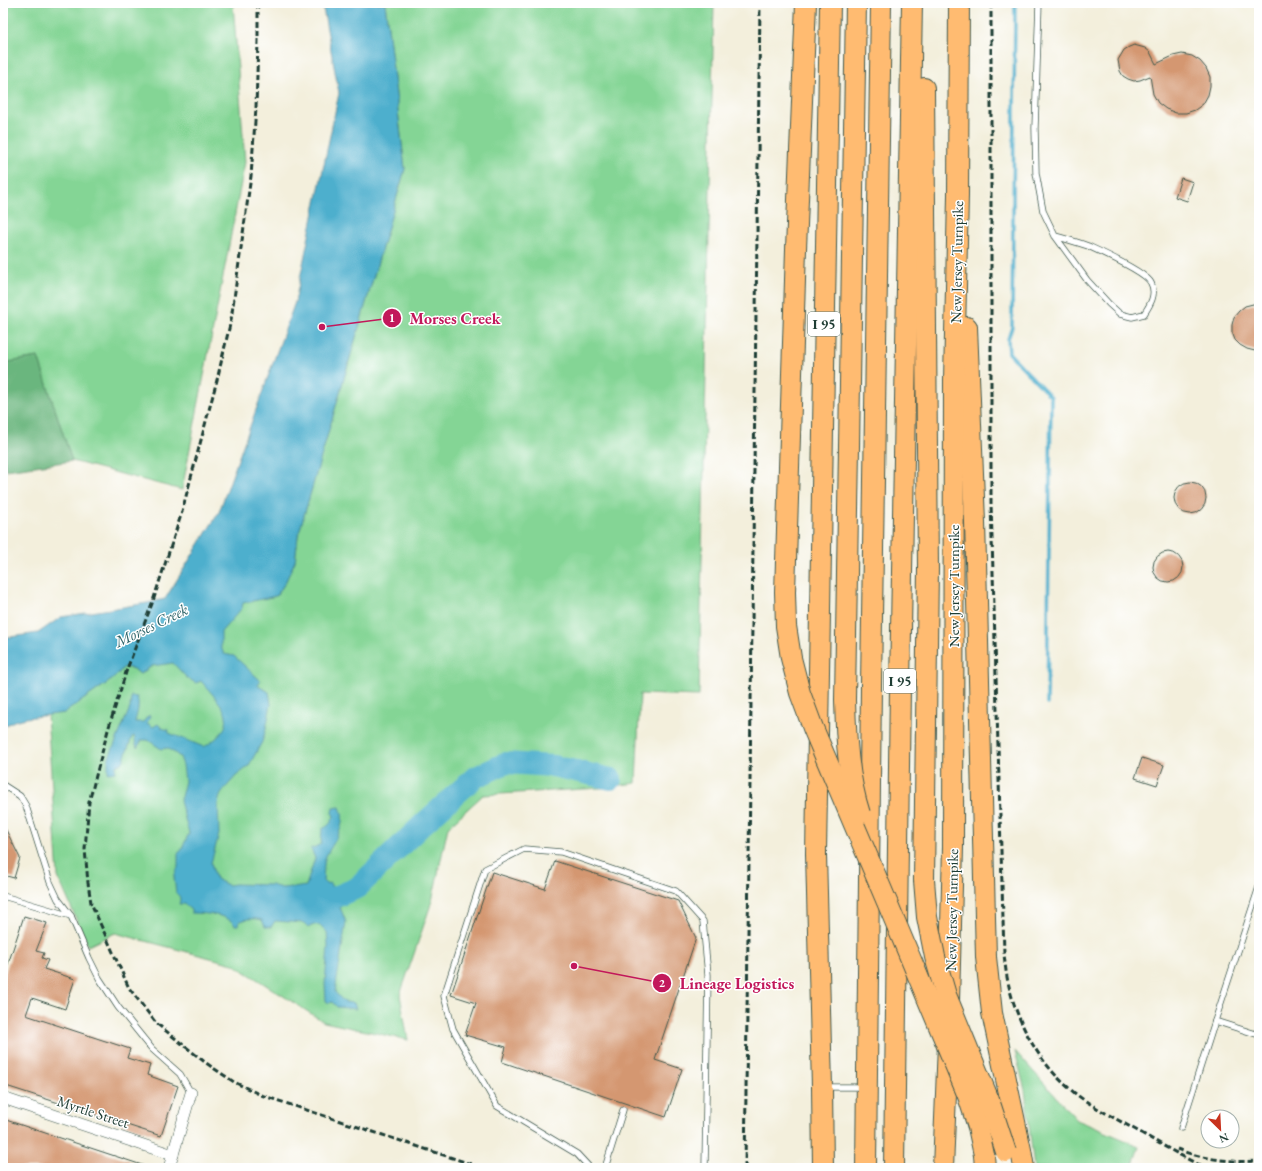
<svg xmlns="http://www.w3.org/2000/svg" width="1262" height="1171" viewBox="0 0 1262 1171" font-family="'EB Garamond',serif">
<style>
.green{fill:#84d595;stroke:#528964}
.forest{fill:#6bb67e;stroke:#457a59}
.water{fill:#4eafcd;stroke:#367680}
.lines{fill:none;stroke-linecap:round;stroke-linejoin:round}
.stream{stroke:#4eafcd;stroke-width:3.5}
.river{stroke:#4eafcd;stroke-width:22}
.building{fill:#d49771}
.lane-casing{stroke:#3f584d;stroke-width:7}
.street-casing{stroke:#3f584d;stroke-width:12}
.highway-casing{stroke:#3f584d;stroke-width:22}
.lane{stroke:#fff;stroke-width:5.5}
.street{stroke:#fff;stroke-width:11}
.highway{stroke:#ffbb71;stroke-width:20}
.rail{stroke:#1f3d34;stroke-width:3;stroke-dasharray:6 3;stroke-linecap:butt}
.highway-bridge-casing{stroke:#3f584d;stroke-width:22;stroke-linecap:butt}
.highway-bridge{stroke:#ffbb71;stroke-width:20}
.labels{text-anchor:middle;stroke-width:3;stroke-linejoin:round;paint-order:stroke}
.shield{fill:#fff;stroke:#627771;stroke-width:1}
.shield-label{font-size:14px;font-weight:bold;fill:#1f3d34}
.street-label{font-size:15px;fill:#1f3d34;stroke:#fff}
.water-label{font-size:16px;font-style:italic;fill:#2f656a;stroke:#fff}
.leader{fill:none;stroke:#c2185b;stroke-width:1.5}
.callout-dot{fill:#c2185b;stroke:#fff;stroke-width:1.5}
.mark-label{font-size:12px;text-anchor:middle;font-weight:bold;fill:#fff}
.callout-label{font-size:16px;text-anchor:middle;font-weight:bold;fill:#c2185b;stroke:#fff;stroke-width:3;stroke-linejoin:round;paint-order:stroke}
</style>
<rect width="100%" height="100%" fill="#fff"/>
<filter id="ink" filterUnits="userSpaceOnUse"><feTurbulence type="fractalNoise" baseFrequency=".025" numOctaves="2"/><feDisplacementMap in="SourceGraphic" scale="8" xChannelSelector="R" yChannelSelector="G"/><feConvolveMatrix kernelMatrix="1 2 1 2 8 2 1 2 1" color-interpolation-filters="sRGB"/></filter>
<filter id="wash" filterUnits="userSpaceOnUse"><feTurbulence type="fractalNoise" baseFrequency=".012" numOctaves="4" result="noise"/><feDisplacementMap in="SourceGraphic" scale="16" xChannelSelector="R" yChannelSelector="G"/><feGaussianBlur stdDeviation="0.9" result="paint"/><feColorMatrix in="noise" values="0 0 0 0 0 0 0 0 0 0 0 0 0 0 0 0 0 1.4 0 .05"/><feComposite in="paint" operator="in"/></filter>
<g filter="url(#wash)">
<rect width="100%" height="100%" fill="#f3efdc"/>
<!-- green -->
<g class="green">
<polygon points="3,3 233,3 245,162 182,490 72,461 38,357 3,363"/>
<polygon points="385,3 714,3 699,696 640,694 636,783 601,788 483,795 448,827 432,901 400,995 408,1040 324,1022 233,964 115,933 88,946 58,877 47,714 64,713 113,679 124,667 134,669 140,674 152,666 160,664 242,603 276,596 285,583 295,561 298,536 405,169"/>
<polygon points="1015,1051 1077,1120 1139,1146 1132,1168 1034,1168 1025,1090"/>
</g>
<!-- forest -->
<polygon class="forest" points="38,357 72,461 6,470 3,457 3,363"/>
<!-- water -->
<path class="water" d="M322 3H385L405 169 298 536 295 561 285 583 276 596 243 603 242 608 221 632V647L224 654 234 656 260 680 258 686 269 692 271 704 266 729 262 742 248 767 236 776 221 793 218 803 219 834 211 863 216 879 228 885 235 884 271 885 282 888 291 887 293 888 306 886 315 858 311 849 321 844 322 829C329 826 331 823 334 816L332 813 333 808 340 807C348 825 334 841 326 856 323 863 324 873 323 881L326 884 330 883 346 922 335 992 344 1002 354 1003 356 1009 337 1007 332 1002 329 1003 326 1001 325 984 328 946 327 932 321 926 314 924 308 927 304 923 275 921 271 927H265L262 920C253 918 247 918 239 922L238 925H235C226 913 205 914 191 913V910L184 904H179C181 899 180 896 176 893L174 877 178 867V853L181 851 189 833 180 801 185 781 183 765 180 757 168 748 161 749 148 740H142L137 748 134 736 132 737 123 762 116 766 115 772 108 773V760L130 708 131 696 137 697C140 706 137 713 135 722H143L149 715 150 717 147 723 153 727 158 724 162 728 168 730 169 733 204 747C243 723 224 708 201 681L196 683 187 678 173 663 152 666 140 674 134 669 124 667 113 679 64 713 26 718 14 721 3 727V638L38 633 61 617 147 603 165 599 219 512 295 302 339 93Z"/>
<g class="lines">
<!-- stream -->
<polyline class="stream" points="1015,3 1012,327 1008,339 1009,353 1051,397 1047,704"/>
<!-- river -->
<polyline class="river" points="308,904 321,903 357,888 422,825 474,778 506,763 553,766 611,779"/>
</g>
<g id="blocks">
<!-- building -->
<g class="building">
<polygon points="1134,45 1145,48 1150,52 1156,64 1173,56 1182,54 1192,56 1200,61 1206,68 1210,77 1210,86 1208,95 1203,104 1195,110 1186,113 1176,113 1166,109 1158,103 1153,94 1150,76 1140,80 1134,81 1128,79 1123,76 1120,71 1118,60 1124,50 1129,47"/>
<polygon points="1181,178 1193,182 1187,201 1175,197"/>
<polygon points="1253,304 1259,304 1259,352 1247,349 1240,345 1235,340 1232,332 1232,325 1234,317 1239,311 1245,306"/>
<circle cx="1190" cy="498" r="16"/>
<circle cx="1168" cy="567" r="15"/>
<polygon points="1142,758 1164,765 1157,785 1135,778"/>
<polygon points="3,824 20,858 14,878 3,875"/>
<polygon points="555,861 678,901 696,938 655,1060 682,1069 666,1117 502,1062 506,1047 465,1035 476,1003 451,995 492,872 545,889"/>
<polygon points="24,916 47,923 36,951 44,953 42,958 48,960 44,969 75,979 65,1009 32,998 26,1015 130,1049 127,1058 150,1065 147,1075 178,1086 161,1136 3,1085 3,979"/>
<polygon points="3,1119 145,1166 145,1168 3,1168"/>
</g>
</g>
</g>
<g filter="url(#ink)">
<use href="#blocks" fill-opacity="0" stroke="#3f584d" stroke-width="1"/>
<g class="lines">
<!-- lane casing -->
<g class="lane-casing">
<g id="lane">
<path d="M1039 3 1035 128 1036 173 1043 211 1055 236 1087 280 1109 304 1120 314 1132 317 1144 314C1150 305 1157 294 1151 283 1146 272 1101 252 1088 246 1077 242 1066 239 1055 236"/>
<polyline points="3,785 20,796 26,806 50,882 58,899 71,916"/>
<polyline points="1259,887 1215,1021 1259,1035"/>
<polyline points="3,896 71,916 89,958 99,978 118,1007 152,1049 180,1074 191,1093"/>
<polyline points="825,1087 864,1087"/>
<polyline points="1181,1128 1215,1021"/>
<polyline points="590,1168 577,1154 497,1106 453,1029 444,996 485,869 524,849 561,852 676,891 703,921 708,975 705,1168"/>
<polyline points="605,1168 623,1110"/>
</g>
</g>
<!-- street casing -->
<g class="street-casing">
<g id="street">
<polyline points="3,1098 173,1155"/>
<polyline points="169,1168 191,1093"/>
</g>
</g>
<!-- highway casing -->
<g class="highway-casing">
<g id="highway">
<polyline points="967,327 975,522 986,957 992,1013 1021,1150 1024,1168"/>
<polyline points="924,880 928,568 924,88"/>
<polyline points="949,1002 953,847 954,380 958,195 959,3"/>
<polyline points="984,1155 985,1168"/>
<polyline points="823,1168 822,1087 816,854 830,3"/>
<polyline points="866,1168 871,686 881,3"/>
<polyline points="894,1168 900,686 912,3"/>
<polyline points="943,1168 948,1044"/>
</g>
</g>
<!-- lane -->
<use href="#lane" class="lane"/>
<!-- street -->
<use href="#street" class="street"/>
<!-- highway -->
<use href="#highway" class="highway"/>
<!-- rail -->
<g class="rail">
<polyline points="258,3 258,41 256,108 251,176 231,320 217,380 181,515 153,601 127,669 108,730 89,802 85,849 88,883 91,903 129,988 156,1023 206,1063 234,1082 261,1095 483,1168"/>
<path d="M991 3V503L1004 954C1005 963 1006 973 1008 982 1018 1028 1044 1072 1084 1100 1101 1111 1118 1120 1136 1130 1159 1143 1182 1157 1206 1168"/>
<path d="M1177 1149C1202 1159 1232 1163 1259 1161"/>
<polyline points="745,1168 760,3"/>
</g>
<!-- highway-bridge casing -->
<g class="highway-bridge-casing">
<g id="highway-bridge">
<polyline points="806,3 796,249 785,592 786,626 791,658 800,693 813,728 887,902 968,1096 978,1127 984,1155"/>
<path d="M856 3 845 700C846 739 848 777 860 814"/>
<polyline points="924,880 927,917 935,957 946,995 989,1100 1006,1152"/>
</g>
</g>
<!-- highway-bridge -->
<use href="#highway-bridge" class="highway-bridge"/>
</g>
</g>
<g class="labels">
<!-- shield labels -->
<g class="shield">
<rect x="808" y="312" width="32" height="24" rx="3"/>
<rect x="884" y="669" width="32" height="24" rx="3"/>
</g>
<g class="shield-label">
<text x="824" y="329">I 95</text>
<text x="900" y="686">I 95</text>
</g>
<!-- street labels -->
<g class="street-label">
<text transform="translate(957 262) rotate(-89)" y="5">New Jersey Turnpike</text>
<text transform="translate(954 586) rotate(-90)" y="5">New Jersey Turnpike</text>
<text transform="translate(952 910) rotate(-89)" y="5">New Jersey Turnpike</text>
<text transform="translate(93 1112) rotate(18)" y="5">Myrtle Street</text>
</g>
<!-- water labels -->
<g class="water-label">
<text transform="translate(151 625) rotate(-26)" y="6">Morses Creek</text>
</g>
</g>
<!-- callouts -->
<path class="leader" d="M322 327L392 318M574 966L662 983"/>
<g class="callout-dot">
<circle cx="322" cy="327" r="4"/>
<circle cx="574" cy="966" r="4"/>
<circle cx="392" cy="318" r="10"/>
<circle cx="662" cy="983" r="10"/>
</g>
<g class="mark-label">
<text x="392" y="322">1</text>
<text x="662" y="987">2</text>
</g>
<g class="callout-label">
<text x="455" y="324">Morses Creek</text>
<text x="737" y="989">Lineage Logistics</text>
</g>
<!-- margin -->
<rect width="1262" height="1171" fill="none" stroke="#fff" stroke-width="16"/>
<!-- north arrow -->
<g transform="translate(1220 1129) rotate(156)"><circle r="19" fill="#ffffff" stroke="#a5b1ae"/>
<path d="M0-3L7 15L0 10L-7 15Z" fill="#c8321e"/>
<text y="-6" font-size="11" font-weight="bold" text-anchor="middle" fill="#1f3d34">N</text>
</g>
</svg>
